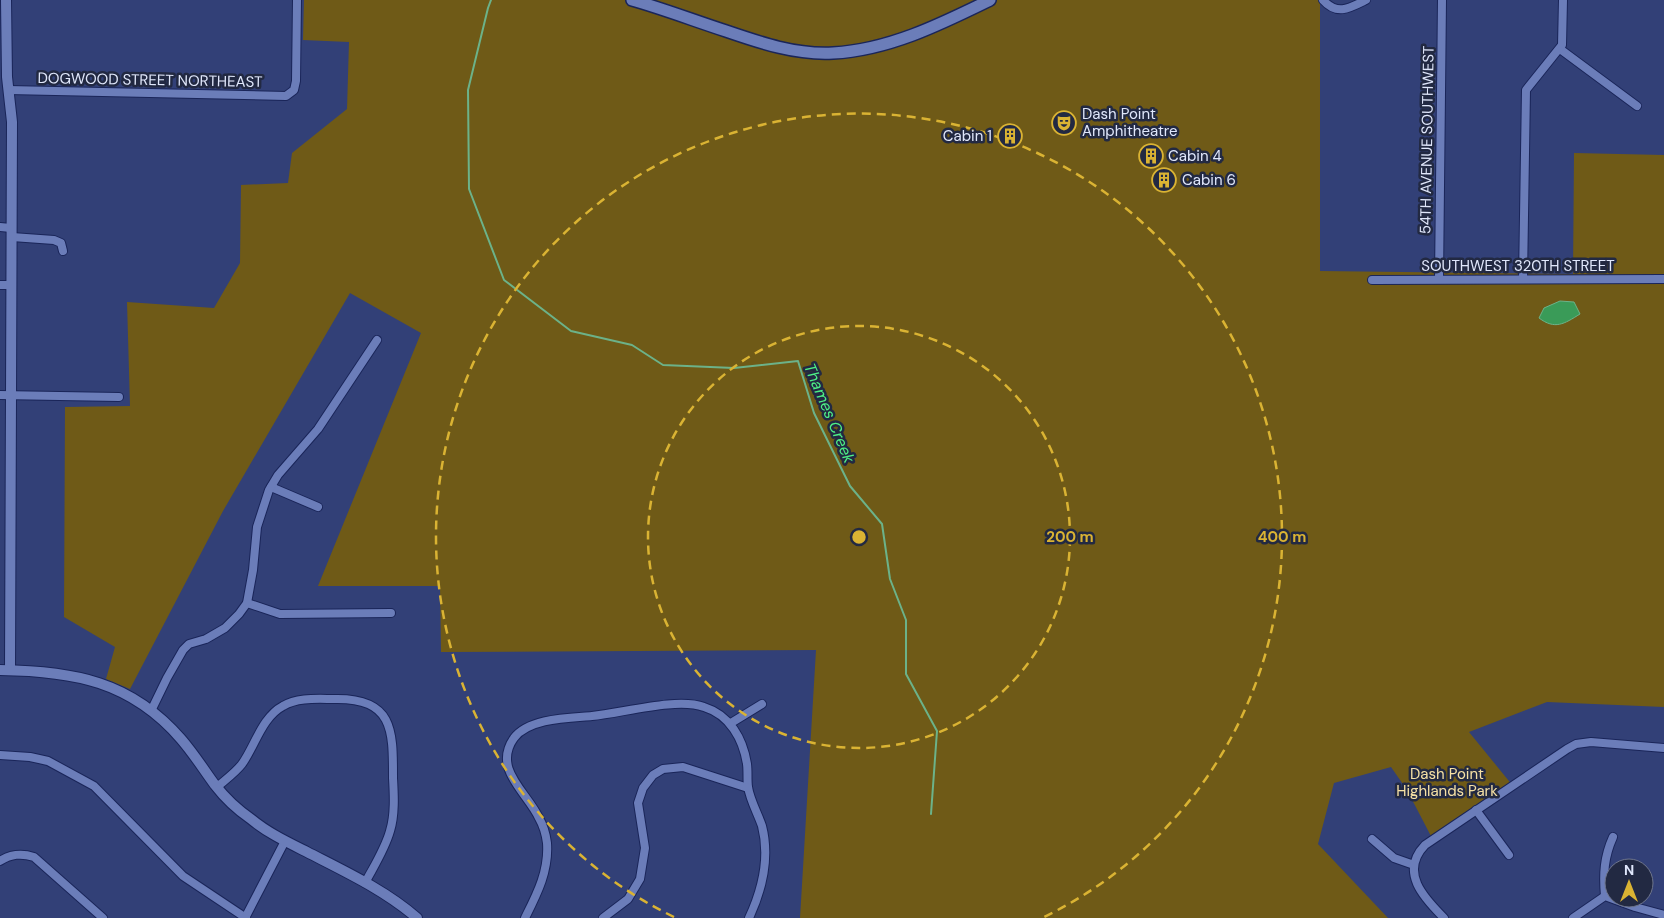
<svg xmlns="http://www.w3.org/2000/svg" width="1664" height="918" viewBox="0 0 1664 918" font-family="'DM Sans',sans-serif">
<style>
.green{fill:#6f5a17}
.water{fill:#3a9b58;stroke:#6cb289}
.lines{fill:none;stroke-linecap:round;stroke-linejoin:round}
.stream{stroke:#6cb289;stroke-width:2}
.minor-casing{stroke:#1a2559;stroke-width:10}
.tertiary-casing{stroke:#1a2559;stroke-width:12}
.secondary-casing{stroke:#1a2559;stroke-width:14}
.minor{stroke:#6b7db9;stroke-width:8}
.tertiary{stroke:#6b7db9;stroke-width:10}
.secondary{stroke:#6b7db9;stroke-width:11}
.ring{fill:none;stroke:#dab333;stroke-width:2.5;stroke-dasharray:9 6}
.labels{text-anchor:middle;stroke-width:5;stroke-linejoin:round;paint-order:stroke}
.street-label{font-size:15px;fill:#e0e7fb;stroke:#222942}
.poi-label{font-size:15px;fill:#e0e7fb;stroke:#222942;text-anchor:start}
.park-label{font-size:15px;fill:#f6e1a5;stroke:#222942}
.water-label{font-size:16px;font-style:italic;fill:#4eef85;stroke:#222942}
.centre{fill:#dab333;stroke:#222942;stroke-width:2.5}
.ring-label{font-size:15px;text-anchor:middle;font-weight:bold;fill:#dab333;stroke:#222942;stroke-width:5;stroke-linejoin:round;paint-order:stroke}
</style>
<rect width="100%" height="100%" fill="#324077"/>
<!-- green -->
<polygon class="green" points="304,0 1320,0 1320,271 1573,274 1574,153 1664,155 1664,707 1547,702 1469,732 1513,786 1433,840 1407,790 1391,767 1334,783 1318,844 1388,918 800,918 816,650 441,652 440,586 318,586 421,333 350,293 223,511 130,689 106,679 115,647 64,617 65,407 130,406 127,302 214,308 240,263 241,185 288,183 292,153 347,109 349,42 303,40"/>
<!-- water -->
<path class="water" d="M1560 301 1574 302 1580 314C1564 324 1555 330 1539 318L1544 308Z"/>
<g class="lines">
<!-- stream -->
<polyline class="stream" points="491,0 488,8 468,90 469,189 504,280 571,331 632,345 663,365 734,368 798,361 814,413 850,486 882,524 890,579 906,620 906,674 937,731 931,814"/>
<!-- minor casing -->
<g class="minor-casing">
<g id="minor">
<path d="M1323 0C1337 16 1350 8 1366 0"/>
<polyline points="1560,49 1637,106"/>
<polyline points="8,90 286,96 294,90 296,81 297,0"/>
<polyline points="0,227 11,228"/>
<polyline points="12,237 54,240 61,243 63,251"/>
<polyline points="1439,279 1442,0"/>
<polyline points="1523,279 1526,90 1562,45 1563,0"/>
<polyline points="1372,280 1664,279"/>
<polyline points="0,285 11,285"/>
<polyline points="0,395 119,397"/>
<polyline points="271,487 318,507"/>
<polyline points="247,603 280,614 391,613"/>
<polyline points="151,711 167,678 183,650 189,644 206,639 225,628 239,614 247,603 253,570 257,527 269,490 278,475 318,429 377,340"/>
<polyline points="731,723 762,704"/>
<polyline points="0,755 30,757 48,761 94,786 183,876 246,918"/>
<path d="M217 787C225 780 235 773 242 764 255 746 262 717 283 706 298 697 318 699 335 699 394 698 393 731 393 778 394 795 395 815 390 831 385 849 374 866 365 883"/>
<polyline points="1476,810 1509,855"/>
<polyline points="1372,839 1394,858 1414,865"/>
<path d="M0 861C11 854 21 853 34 857L103 918"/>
<path d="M1605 896C1603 874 1604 857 1613 837"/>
<polyline points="245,918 285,841"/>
<path d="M525 918C537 894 549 871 547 843 546 835 543 825 539 818 527 792 492 769 514 738 529 718 569 718 592 716 623 713 677 697 704 707 730 715 743 739 747 764 748 772 747 780 748 787 750 800 758 814 762 826 770 857 762 890 749 918"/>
<polyline points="603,918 628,899 640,879 645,848 638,803 643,788 653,775 663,769 683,767 748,788"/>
<path d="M1444 918C1424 898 1399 872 1425 845L1567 749 1576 744 1591 742 1664 748"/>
<polyline points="1573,918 1605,896 1635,907 1664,915"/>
</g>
</g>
<!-- tertiary casing -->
<g class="tertiary-casing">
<g id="tertiary">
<polyline points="6,0 7,77 12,122 10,670"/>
<path d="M0 670C73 671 131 681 181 739 194 754 204 770 215 785 225 798 238 810 251 819 268 833 287 842 307 852 344 871 385 890 417 918"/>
</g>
</g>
<!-- secondary casing -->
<g class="secondary-casing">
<path id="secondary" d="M632 0C664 9 695 21 726 31 761 43 796 55 833 53 889 50 941 24 990 0"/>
</g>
<!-- minor -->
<use href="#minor" class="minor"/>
<!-- tertiary -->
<use href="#tertiary" class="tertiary"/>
<!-- secondary -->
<use href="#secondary" class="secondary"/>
</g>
<!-- distance rings -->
<g class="ring">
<circle cx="859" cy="537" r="211"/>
<path d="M674 917A423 423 0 1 1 1044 917"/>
</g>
<!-- icons -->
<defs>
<g id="theatre-ring" transform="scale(1.25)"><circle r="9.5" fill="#222942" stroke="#dab333" stroke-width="1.5"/><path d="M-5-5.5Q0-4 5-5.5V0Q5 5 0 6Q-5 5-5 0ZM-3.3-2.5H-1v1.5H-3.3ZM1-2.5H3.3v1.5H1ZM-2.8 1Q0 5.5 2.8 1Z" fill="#dab333"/></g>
<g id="building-ring" transform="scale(1.25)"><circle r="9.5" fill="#222942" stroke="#dab333" stroke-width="1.5"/><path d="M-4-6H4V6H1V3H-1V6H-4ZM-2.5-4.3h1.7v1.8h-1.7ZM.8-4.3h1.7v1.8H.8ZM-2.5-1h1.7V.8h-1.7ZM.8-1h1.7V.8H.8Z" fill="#dab333"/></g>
</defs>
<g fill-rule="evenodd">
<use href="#theatre-ring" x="1064" y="123"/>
<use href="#building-ring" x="1010" y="136"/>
<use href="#building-ring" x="1151" y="156"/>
<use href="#building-ring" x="1164" y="180"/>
</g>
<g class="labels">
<!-- street labels -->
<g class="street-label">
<text transform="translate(150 80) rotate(1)" y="5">DOGWOOD STREET NORTHEAST</text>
<text transform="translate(1427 140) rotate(-89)" y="5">54TH AVENUE SOUTHWEST</text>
<text x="1518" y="271">SOUTHWEST 320TH STREET</text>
</g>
<!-- poi labels -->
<g class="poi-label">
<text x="1082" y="119">Dash Point<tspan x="1082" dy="17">Amphitheatre</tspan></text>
<text x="992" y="141" text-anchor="end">Cabin 1</text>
<text x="1168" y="161">Cabin 4</text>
<text x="1182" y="185">Cabin 6</text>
</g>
<!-- park labels -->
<g class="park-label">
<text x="1447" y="779">Dash Point<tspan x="1447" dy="17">Highlands Park</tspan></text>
</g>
<!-- water labels -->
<g class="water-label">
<text transform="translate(830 413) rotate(67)" y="6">Thames Creek</text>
</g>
</g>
<circle cx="859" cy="537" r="8" class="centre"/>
<g class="ring-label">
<text x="1070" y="542">200 m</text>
<text x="1282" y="542">400 m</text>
</g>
<!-- north arrow -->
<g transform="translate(1629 883)"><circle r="24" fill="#222942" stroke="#6e758c"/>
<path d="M0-4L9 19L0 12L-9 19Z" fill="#dab333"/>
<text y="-8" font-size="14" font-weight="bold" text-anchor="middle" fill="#e0e7fb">N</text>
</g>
</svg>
